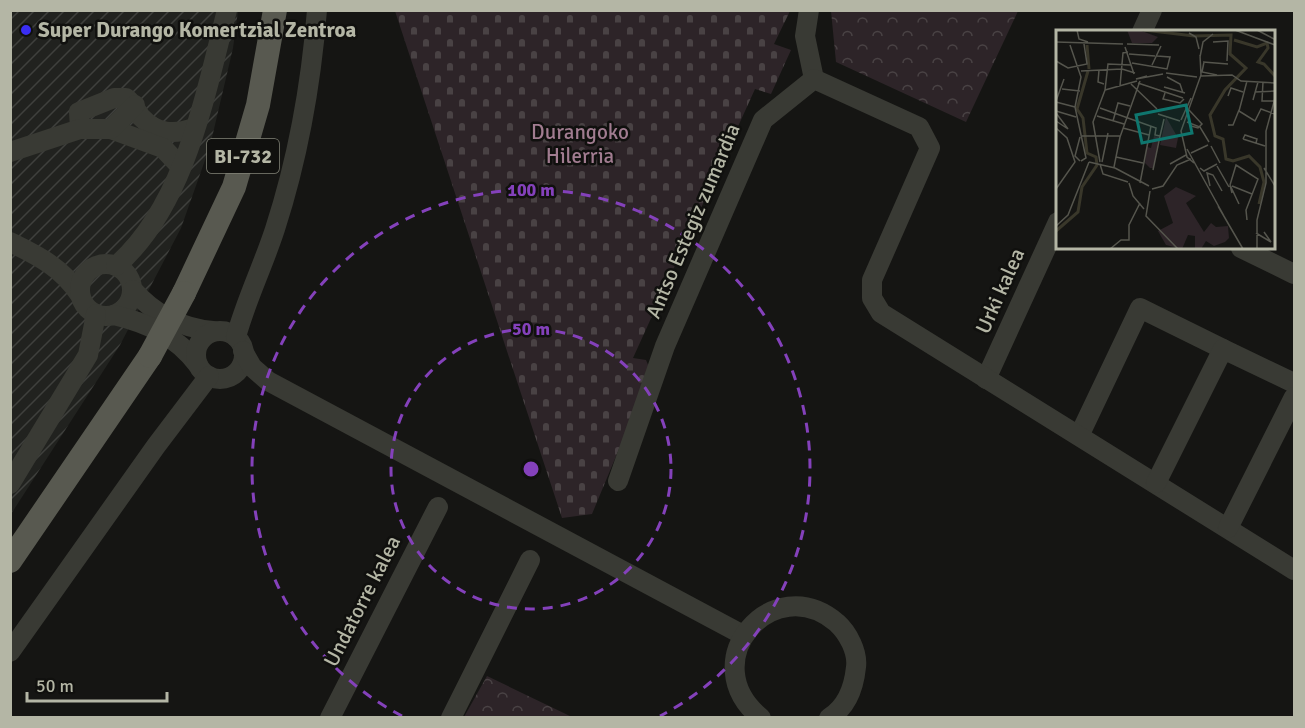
<svg xmlns="http://www.w3.org/2000/svg" width="1305" height="728" viewBox="0 0 1305 728" font-family="Signika,sans-serif">
<style>
.industrial{fill:url(#industrial-furrows)}
.cemetery{fill:url(#cemetery-stones)}
.park{fill:url(#park-crowns)}
.lines{fill:none;stroke-linecap:round;stroke-linejoin:round}
.minor{stroke:#393a34;stroke-width:20}
.major{stroke:#585950;stroke-width:24}
.major-bridge{stroke:#585950;stroke-width:24}
.ring{fill:none;stroke:#8441bb;stroke-width:3;stroke-dasharray:10 8}
.poi-dot{fill:#3a2ef3;stroke:#10100e;stroke-width:2}
.labels{text-anchor:middle;stroke-width:5;stroke-linejoin:round;paint-order:stroke}
.shield{fill:#10100e;stroke:#838478;stroke-width:1.5}
.shield-label{font-size:20px;font-weight:bold;fill:#b4b6a5}
.poi-label{font-size:21px;font-weight:bold;fill:#b4b6a5;stroke:#10100e;text-anchor:start}
.park-label{font-size:21px;fill:#a17c90;stroke:#10100e}
.street-label{font-size:21px;fill:#b4b6a5;stroke:#10100e}
.inset-river{fill:none;stroke:#39372a;stroke-width:3}
.inset-road{fill:none;stroke:#55554d;stroke-width:1.5}
.view{fill:#0f766e;fill-opacity:0.15;stroke:#0f766e;stroke-width:3}
.inset-edge{fill:none;stroke:#b4b6a5;stroke-width:3}
.centre{fill:#8441bb;stroke:#10100e;stroke-width:3}
.ring-label{font-size:18px;text-anchor:middle;font-weight:bold;fill:#8441bb;stroke:#10100e;stroke-width:5;stroke-linejoin:round;paint-order:stroke}
</style>
<defs>
<pattern id="industrial-furrows" width="10" height="10" patternUnits="userSpaceOnUse" patternTransform="scale(1.5)"><rect width="10" height="10" fill="#21221f"/><path d="M-1 1l2-2M0 10L10 0M9 11l2-2" fill="none" stroke="#3f403d"/></pattern>
<pattern id="cemetery-stones" width="16" height="16" patternUnits="userSpaceOnUse" patternTransform="scale(1.5)"><rect width="16" height="16" fill="#2d2428"/><path d="M2 7V4a2 2 0 0 1 4 0v3zM10 15v-3a2 2 0 0 1 4 0v3z" fill="#494244"/></pattern>
<pattern id="park-crowns" width="20" height="18" patternUnits="userSpaceOnUse" patternTransform="scale(1.5)"><rect width="20" height="18" fill="#2d2428"/><path d="M2 6a3 3 0 1 1 6 0M12 15a3 3 0 1 1 6 0" fill="none" stroke="#494244"/></pattern>
</defs>
<rect width="100%" height="100%" fill="#151513"/>
<!-- industrial -->
<polygon class="industrial" points="11,11 238,11 233,48 210,146 181,228 120,345 11,514"/>
<!-- cemetery -->
<polygon class="cemetery" points="395,11 790,11 774,44 791,50 771,94 755,89 633,358 646,360 651,372 592,514 562,518"/>
<!-- park -->
<g class="park">
<polygon points="831,11 831,10 1018,11 966,122 836,62"/>
<polygon points="487,676 572,717 464,717"/>
</g>
<g class="lines">
<!-- minor -->
<g class="minor">
<polyline points="809,10 805,36 814,79"/>
<polyline points="1142,32 1152,10"/>
<path d="M80 129 79 112 114 98H126C134 104 135 110 141 117 157 134 173 135 194 128"/>
<polyline points="111,129 163,148 181,167"/>
<polyline points="10,152 80,129 111,129 135,105"/>
<path d="M10 242C39 256 62 268 80 295"/>
<polyline points="1241,248 1294,274"/>
<circle cx="106" cy="290" r="26"/>
<path d="M116 266C185 206 205 95 227 10"/>
<path d="M133 290C154 314 181 328 213 331"/>
<path d="M114 315C147 323 177 336 198 365"/>
<circle cx="220" cy="355" r="24"/>
<path d="M236 337C246 300 263 266 275 229 298 158 311 85 317 10"/>
<polyline points="243,351 252,367 268,381 743,635"/>
<polyline points="986,379 1058,222"/>
<polyline points="1080,434 1140,308 1223,349"/>
<polyline points="618,481 665,346 763,120 814,79 919,127 930,148 872,280 872,298 881,313 1294,570"/>
<polyline points="1156,483 1223,349 1294,383"/>
<polyline points="10,484 88,355 96,314"/>
<polyline points="1228,528 1294,397"/>
<polyline points="10,652 156,446 209,376"/>
<polyline points="330,718 438,507"/>
<polyline points="451,718 530,560"/>
<path d="M761 718C692 662 773 568 837 623 848 633 858 652 856 667 854 687 847 707 829 718"/>
</g>
<!-- major -->
<g class="major">
<polyline points="184,293 234,187 258,105 275,10"/>
<polyline points="10,561 150,356"/>
</g>
<!-- major-bridge -->
<polyline class="major-bridge" points="150,356 184,293"/>
</g>
<!-- distance rings -->
<g class="ring">
<circle cx="531" cy="469" r="140"/>
<path d="M402 716A279 279 0 1 1 660 716"/>
</g>
<!-- markers -->
<circle class="poi-dot" cx="26" cy="30" r="6"/>
<g class="labels">
<!-- shield labels -->
<rect class="shield" x="207" y="139" width="72" height="34" rx="4.5"/>
<g class="shield-label">
<text x="243" y="163">BI-732</text>
</g>
<!-- poi labels -->
<g class="poi-label">
<text x="38" y="37">Super Durango Komertzial Zentroa</text>
</g>
<!-- park labels -->
<g class="park-label">
<text x="580" y="139">Durangoko<tspan x="580" dy="24">Hilerria</tspan></text>
</g>
<!-- street labels -->
<g class="street-label">
<text transform="translate(693 221) rotate(-67)" y="7">Antso Estegiz zumardia</text>
<text transform="translate(1000 291) rotate(-66)" y="7">Urki kalea</text>
<text transform="translate(362 601) rotate(-63)" y="7">Undatorre kalea</text>
</g>
</g>
<!-- overview -->
<g transform="translate(1056 30)">
<rect width="219" height="219" fill="#151513"/>
<path d="M71 0H83L102 7 96 13H76Z" fill="#2d2428"/>
<path d="M120 157 140 166 130 173 148 202 155 193 160 197 172 196 173 208 169 212 158 216 150 211 145 219H139V206L132 205 126 219 110 215 102 201 117 193 108 166Z" fill="#2d2428"/>
<path d="M110 87 122 108 120 118 104 115Z" fill="#2d2428"/>
<path d="M98 106 103 107 97 138H94L89 133 91 117 95 118Z" fill="#2d2428"/>
<path class="inset-river" d="M88 0 138 6 175 5 174 24 190 38 169 60 154 85 159 106 167 109 170 129 177 131 193 126 204 137 208 152 203 174M178 10 201 17 211 13 212 18 202 32 208 34 219 46M31 15 33 39M0 201 22 182 26 157 41 135 40 127 31 123 27 88 21 79 32 41"/>
<path class="inset-road" d="M21 0 23 9 32 12M101 0H168M179 0 219 15M201 0 218 9M133 3 140 7 143 19M0 12 67 14M157 12 172 11 171 31M71 14 103 15M14 15 25 47 19 77 30 128 25 131M69 17 78 44M73 24 99 26M144 27 147 12 157 4M0 31 12 38 31 34 28 14M147 32 172 34M148 32 146 42 161 45M76 33 111 39 114 27 101 26M96 35 105 16M43 40 42 52 48 54M25 41 66 39 79 43M110 43 141 47M91 46 80 49 107 44M145 46 176 45 185 51 219 53M111 47 124 54 127 63M207 52 206 71H218M82 53 127 68M75 54 101 79M64 56 67 23 72 22M108 57 129 63M6 59 24 61M49 60 81 51M199 62 219 61M109 63 107 69 124 73 128 69M172 66 175 58 187 62M197 70 202 52M0 71 8 49M0 72 19 77M44 78 100 98 99 105 104 106 108 89M133 80 146 94 142 98 135 96M0 81 20 87M183 81 199 91 205 79 219 84M183 81 191 51M0 83 12 99 0 91M102 84 124 91M41 86 68 94M125 90 135 68M57 91 62 73 74 76M131 92 144 97 153 112M172 95H177L183 80M0 98 11 108 19 132 0 159M67 98 93 105M26 106H64M24 107 19 126 24 131M64 107 84 51M187 109 209 116M187 109 189 105 201 109 200 113M155 116 164 133M131 119 168 186M135 123 152 115M60 127 87 133M33 132 59 138M44 132 37 92 49 60 52 34 75 35M46 132 52 103M138 133 131 127 125 101 145 45 144 25M44 134 47 144 72 152M114 134 130 125M161 136 173 157M58 137 64 107M59 138 93 156M144 138 148 141 161 134M208 138 219 156M97 140 104 106M73 153 77 166 88 179M84 153 95 96M174 155 180 135 202 149 190 180 191 190M154 156 151 143 157 145 166 161M176 156 196 164M96 159 107 156 121 135 135 129M94 161 90 186 122 219M176 163 174 155 183 174M162 176 187 219M0 196 12 185 33 132M200 203 215 212 208 202M54 219 65 210H73V195L84 173M201 219V190L210 153V101L219 68"/>
<path class="view" d="M130 75 136 103 86 113 80 85Z"/>
<rect width="219" height="219" class="inset-edge"/>
</g>
<circle cx="531" cy="469" r="9" class="centre"/>
<g class="ring-label">
<text x="531" y="196">100 m</text>
<text x="531" y="335">50 m</text>
</g>
<!-- border -->
<rect width="1305" height="728" fill="none" stroke="#b4b6a5" stroke-width="24"/>
<!-- scale -->
<path d="M27 692v9h140v-9" fill="none" stroke="#b4b6a5" stroke-width="3"/>
<text x="36" y="692" font-size="18" fill="#b4b6a5" stroke="#10100e" stroke-width="4.5" paint-order="stroke">50 m</text>
</svg>
